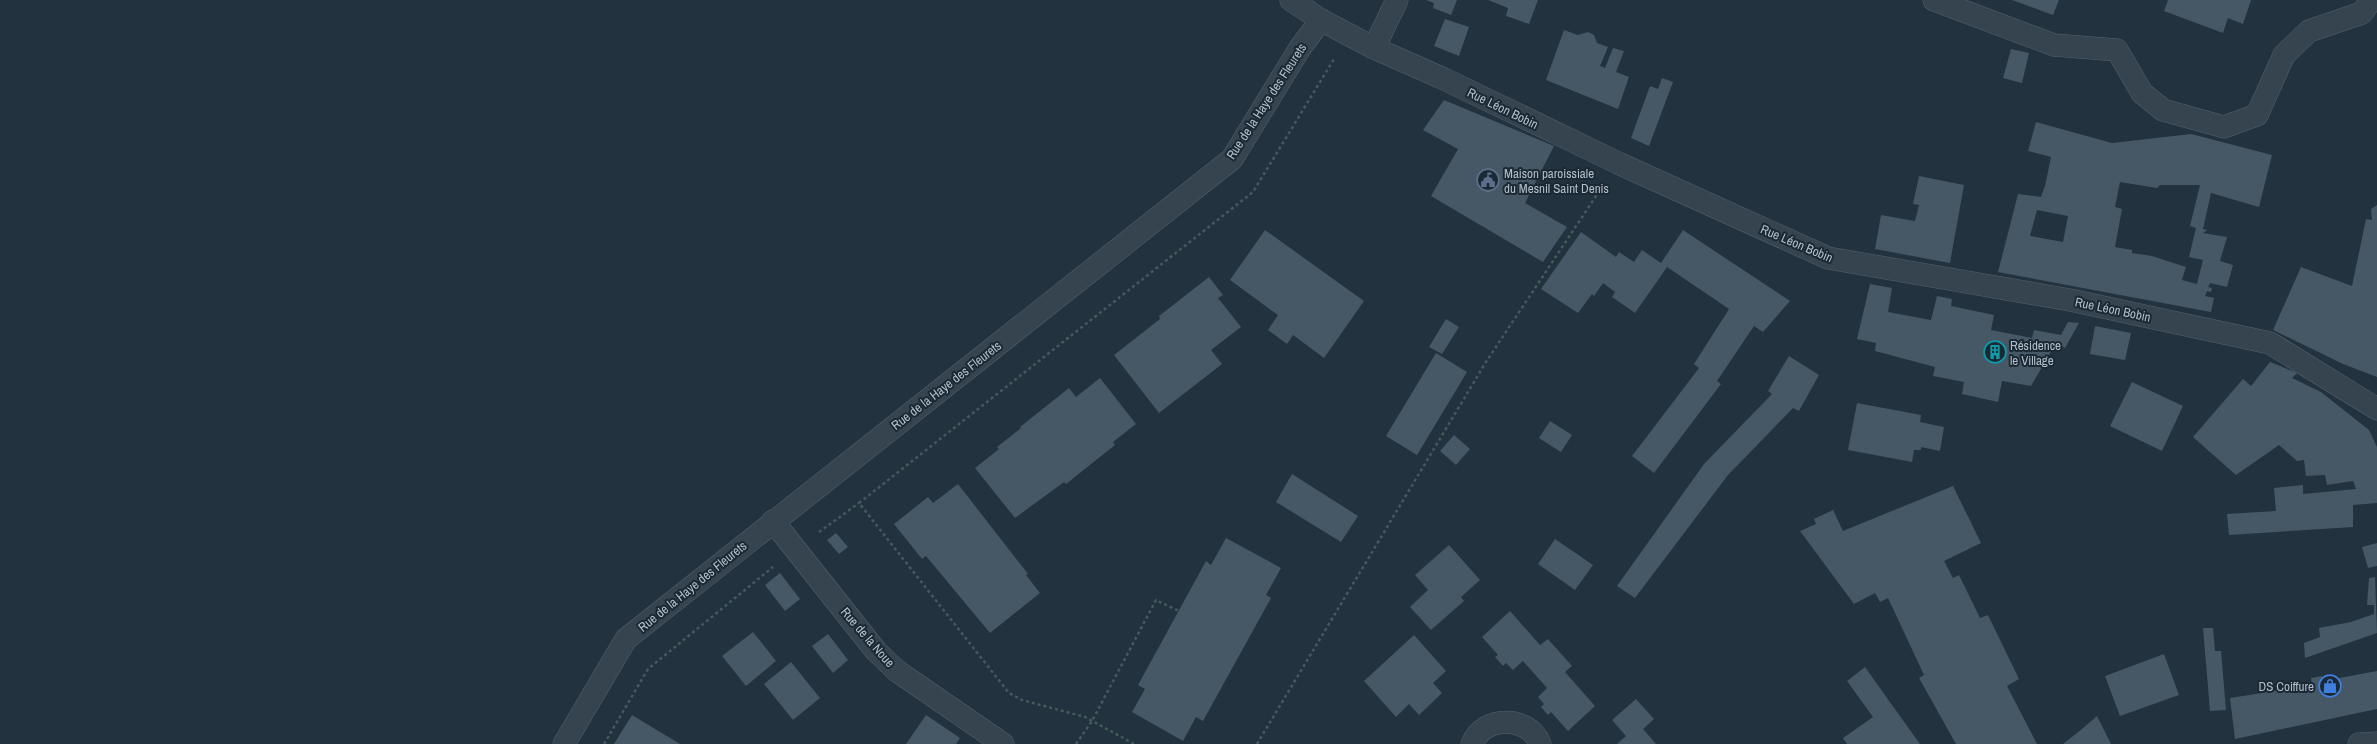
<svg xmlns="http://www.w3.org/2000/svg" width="2377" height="744" viewBox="0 0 2377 744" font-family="'Archivo Narrow',sans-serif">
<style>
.building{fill:#465865;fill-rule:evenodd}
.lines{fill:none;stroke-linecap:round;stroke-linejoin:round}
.minor-casing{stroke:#54616d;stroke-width:23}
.tertiary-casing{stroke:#54616d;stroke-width:23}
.path{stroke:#425c5c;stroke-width:2.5;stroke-dasharray:3 3;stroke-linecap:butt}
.minor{stroke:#36444f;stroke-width:22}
.tertiary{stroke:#36444f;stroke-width:22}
.labels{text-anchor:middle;stroke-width:4;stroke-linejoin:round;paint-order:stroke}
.street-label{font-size:13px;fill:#b2beca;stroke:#1b2934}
.poi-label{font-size:13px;fill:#b2beca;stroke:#1b2934;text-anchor:start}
</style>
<rect width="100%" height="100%" fill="#22323f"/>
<!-- building -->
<g class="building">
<polygon points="1426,0 1457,0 1451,15 1433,8 1434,3"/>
<polygon points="1488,0 1538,0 1529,24 1506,16 1508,8"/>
<polygon points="2012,0 2059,0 2053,15"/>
<polygon points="2168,0 2251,0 2243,24 2228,18 2223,33 2164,11"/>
<polygon points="1445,19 1469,27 1459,56 1434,46"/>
<polygon points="1564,30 1578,35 1588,32 1594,35 1597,43 1608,47 1600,66 1605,68 1613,48 1624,51 1616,72 1629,77 1618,109 1546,80"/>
<polygon points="2011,49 2029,53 2022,83 2003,78"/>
<polygon points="1662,78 1673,82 1649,146 1631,138 1650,86 1658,89"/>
<polygon points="1444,100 1554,146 1525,203 1567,227 1543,262 1431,196 1458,149 1423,130"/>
<path d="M2036 122 2112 143 2191 134 2272 155 2259 207 2211 193 2203 229 2207 230 2203 233 2227 237 2220 261 2233 265 2227 287 2210 283 2208 287 2212 288 2211 292 2207 291 2205 296 2214 298 2211 312 1998 272 2018 194 2041 197 2045 186 2051 157 2028 151ZM2120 182 2157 188 2160 185H2200L2190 226 2196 228 2189 257 2203 260 2197 284 2182 280 2186 267 2152 256 2132 253V250L2115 247 2122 209 2115 207ZM2037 210 2068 216 2063 242 2030 236Z"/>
<polygon points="1919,176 1964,185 1950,263 1875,249 1881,215 1915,221 1919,205 1913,204"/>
<polygon points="2377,205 2377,377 2343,364 2273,330 2301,267 2352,286 2366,219 2372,220 2371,209"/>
<polygon points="1265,230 1364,301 1324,358 1293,335 1287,344 1268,330 1278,315 1230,280"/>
<polygon points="1683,230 1790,301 1763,332 1754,326 1717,381 1721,384 1654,473 1632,456 1699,368 1694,364 1729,309 1667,267 1635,313 1612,297 1615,292 1603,283 1594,296 1592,294 1578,313 1541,289 1581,232 1616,257 1619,252 1634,262 1642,250 1661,263"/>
<polygon points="1209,277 1223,295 1218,298 1241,327 1211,350 1222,364 1159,413 1114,355 1160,319 1159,316"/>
<polygon points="1870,284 1892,288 1888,312 1931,320 1937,296 1952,299 1951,306 1994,315 1991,330 2032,338 2034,330 2061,335 2068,322 2079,323 2065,348 2056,343 2031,386 2002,381 1998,402 1962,394 1964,382 1933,376 1935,367 1875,351 1876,343 1857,339"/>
<polygon points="1446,319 1459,327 1442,354 1429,347"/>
<polygon points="2095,326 2131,333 2125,360 2090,354"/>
<polygon points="1436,353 1467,372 1417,455 1386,436"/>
<polygon points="1789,356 1819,375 1799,411 1793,408 1728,475 1635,598 1617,586 1704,464 1772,394 1768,391"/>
<polygon points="2270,362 2297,373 2292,378 2321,392 2369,430 2377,447 2377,503 2353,505 2353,527 2229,535 2227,514 2276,511 2274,488 2303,485 2303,494 2356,489 2353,481 2327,485 2325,475 2306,476 2304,460 2297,461 2279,445 2236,475 2193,437 2243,379 2251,386"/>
<polygon points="1100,378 1136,424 1113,442 1115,445 1066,484 1064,482 1015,518 975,468 999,449 997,447 1021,428 1020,427 1069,388 1076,397"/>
<polygon points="2132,382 2183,406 2162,451 2110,426"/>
<polygon points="1857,403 1921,415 1920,422 1944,427 1940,451 1921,447 1921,450 1914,450 1912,462 1848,450"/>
<polygon points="1550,421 1572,435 1561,452 1539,438"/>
<polygon points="1454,435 1470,449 1456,465 1440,451"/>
<polygon points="1292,474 1358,516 1341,542 1276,502"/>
<polygon points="958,484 1028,574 1026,575 1040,593 990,633 926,556 922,559 894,524 928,497 933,503"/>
<polygon points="1953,486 1981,543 1944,561 1953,578 1959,575 1980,618 1988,615 2019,679 2007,686 2037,744 1956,744 1919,678 1924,675 1888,598 1880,602 1875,593 1854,604 1800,531 1816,524 1814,519 1833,510 1843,531"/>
<polygon points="836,533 848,547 839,554 827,540"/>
<polygon points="1226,538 1281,568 1266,595 1271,598 1203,721 1196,717 1183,741 1132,712 1145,689 1138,685 1206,561 1211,565"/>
<polygon points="1555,539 1593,565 1575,590 1538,564"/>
<polygon points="2377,543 2377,566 2368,568 2362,547"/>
<polygon points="1449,545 1480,580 1461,597 1464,601 1431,630 1410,607 1428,590 1415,575"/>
<polygon points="780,573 800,599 785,611 765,585"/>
<polygon points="2375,575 2377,633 2305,658 2304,643 2320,637 2319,628 2351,622 2374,614 2374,605 2367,605 2369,578 2375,577"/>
<polygon points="1510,611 1540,645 1548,639 1572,666 1565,672 1595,706 1568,731 1551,712 1548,715 1541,707 1544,704 1538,697 1547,688 1523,661 1513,670 1506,663 1503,666 1495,657 1498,655 1482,637"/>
<polygon points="2203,628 2213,628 2215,651 2221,651 2226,710 2210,711"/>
<polygon points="753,632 776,661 746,686 722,656"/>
<polygon points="828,634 848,660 833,673 812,646"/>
<polygon points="1414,635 1446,671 1433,683 1442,693 1419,715 1409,704 1396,717 1364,681"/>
<polygon points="2164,654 2179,695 2120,716 2105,676"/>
<polygon points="791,662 820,698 793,720 764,684"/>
<polygon points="1865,667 1892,705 1920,744 1847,744 1843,738 1873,717 1847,681"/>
<polygon points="2377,671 2377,709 2235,739 2230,698 2312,685 2311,678 2322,676 2323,681"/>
<polygon points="1636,699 1654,719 1643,729 1656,744 1617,744 1626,736 1612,720"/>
<polygon points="632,715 680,744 614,744"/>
<polygon points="926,715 960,738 956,744 906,744"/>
<polygon points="2097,716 2111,744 2063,744 2082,729"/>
</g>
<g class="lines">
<!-- minor casing -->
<g class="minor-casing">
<g id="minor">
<polyline points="1934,0 2054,45 2117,50 2142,93 2163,110 2224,127 2257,115 2284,55 2309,31 2362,13 2371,0"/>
<polyline points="1374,48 1397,0"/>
<polyline points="773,521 876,651 897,671 1003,744"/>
<polyline points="564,744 626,639 1232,159 1300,48 1321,20"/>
<path d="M1472 744C1483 715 1529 715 1540 744"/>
</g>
</g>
<!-- tertiary casing -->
<g class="tertiary-casing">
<g id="tertiary">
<polyline points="1291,0 1321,20 1374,48 1442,78 1618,163 1828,258 2070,300 2270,343 2377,409"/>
<polyline points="2359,744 2377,743"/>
</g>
</g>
<!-- path -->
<g class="path">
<polyline points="819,532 859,503"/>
<polyline points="604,744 648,669 773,567"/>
<polyline points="1076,744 1092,721 1156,600 1179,611"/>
<polyline points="1134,744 1085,717 1022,700 1009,693 859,503 1253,192 1334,59"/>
<polyline points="1257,744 1486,362 1602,187"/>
</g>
<!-- minor -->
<use href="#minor" class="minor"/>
<!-- tertiary -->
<use href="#tertiary" class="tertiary"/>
</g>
<!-- icons -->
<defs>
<g id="civic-ring" transform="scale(1.15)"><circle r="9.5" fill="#1b2934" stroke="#5c6f8a" stroke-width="1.5"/><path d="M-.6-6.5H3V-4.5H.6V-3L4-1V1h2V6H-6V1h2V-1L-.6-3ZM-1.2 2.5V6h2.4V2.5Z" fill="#5c6f8a"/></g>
<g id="building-ring" transform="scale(1.15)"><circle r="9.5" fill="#1b2934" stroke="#0f9aa8" stroke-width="1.5"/><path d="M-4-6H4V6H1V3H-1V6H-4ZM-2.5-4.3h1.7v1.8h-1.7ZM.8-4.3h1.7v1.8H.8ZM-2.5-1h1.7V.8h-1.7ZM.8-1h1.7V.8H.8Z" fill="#0f9aa8"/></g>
<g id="shop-ring" transform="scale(1.15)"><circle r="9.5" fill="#1b2934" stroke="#3f7fe0" stroke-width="1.5"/><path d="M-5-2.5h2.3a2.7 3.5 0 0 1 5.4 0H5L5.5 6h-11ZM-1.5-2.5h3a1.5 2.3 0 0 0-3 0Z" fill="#3f7fe0"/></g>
</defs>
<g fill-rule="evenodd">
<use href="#civic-ring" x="1488" y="180"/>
<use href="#building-ring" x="1995" y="352"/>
<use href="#shop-ring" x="2330" y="686"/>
</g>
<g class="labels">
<!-- street labels -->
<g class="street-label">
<text transform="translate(1266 101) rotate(-57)" y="5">Rue de la Haye des Fleurets</text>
<text transform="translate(1503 108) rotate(26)" y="5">Rue Léon Bobin</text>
<text transform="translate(1797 243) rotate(23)" y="5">Rue Léon Bobin</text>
<text transform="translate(2113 309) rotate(12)" y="5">Rue Léon Bobin</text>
<text transform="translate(946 385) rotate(-38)" y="5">Rue de la Haye des Fleurets</text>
<text transform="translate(692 586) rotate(-39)" y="5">Rue de la Haye des Fleurets</text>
<text transform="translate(868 637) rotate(49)" y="5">Rue de la Noue</text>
</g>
<!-- poi labels -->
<g class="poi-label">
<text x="1504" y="178">Maison paroissiale<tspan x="1504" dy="15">du Mesnil Saint Denis</tspan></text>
<text x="2010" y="350">Résidence<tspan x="2010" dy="15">le Village</tspan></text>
<text x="2314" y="691" text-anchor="end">DS Coiffure</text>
</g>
</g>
</svg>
